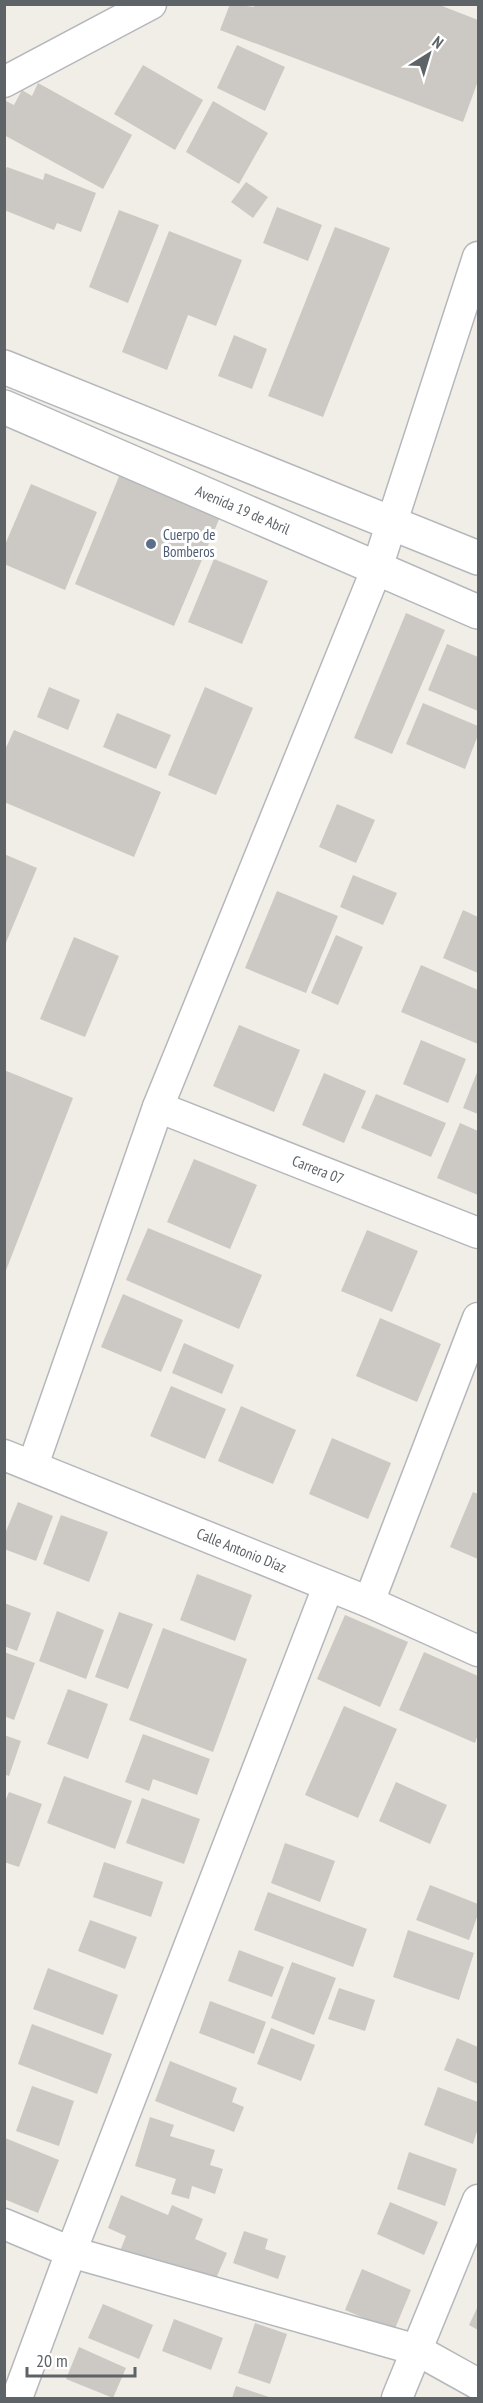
<svg xmlns="http://www.w3.org/2000/svg" width="483" height="2403" viewBox="0 0 483 2403" font-family="'PT Sans Narrow',sans-serif">
<style>
.building{fill:#ccc8c3}
.lines{fill:none;stroke-linecap:round;stroke-linejoin:round}
.minor-casing{stroke:#b4b8bb;stroke-width:33}
.tertiary-casing{stroke:#b4b8bb;stroke-width:36}
.minor{stroke:#fff;stroke-width:30}
.tertiary{stroke:#fff;stroke-width:33}
.service-dot{fill:#5c6f8a;stroke:#fff;stroke-width:2}
.labels{text-anchor:middle;stroke-width:6;stroke-linejoin:round;paint-order:stroke}
.street-label{font-size:15px;fill:#5e6367;stroke:#fff}
.service-label{font-size:15px;fill:#4e5e75;stroke:#fff;text-anchor:start}
</style>
<rect width="100%" height="100%" fill="#f1ede7"/>
<!-- building -->
<g class="building">
<polygon points="230,4 254,7 255,4 437,4 478,20 478,81 463,122 220,30"/>
<polygon points="237,45 285,67 265,111 217,88"/>
<polygon points="143,65 203,100 175,150 114,114"/>
<polygon points="38,83 132,135 103,189 4,135 4,100 14,105 22,90 32,96"/>
<polygon points="213,101 268,133 239,184 186,152"/>
<polygon points="7,167 43,180 45,173 96,193 81,232 57,223 54,230 4,210 4,173"/>
<polygon points="246,182 268,197 253,218 231,202"/>
<polygon points="277,207 322,225 308,261 263,243"/>
<polygon points="119,210 159,225 128,303 89,287"/>
<polygon points="335,227 390,248 323,417 268,396"/>
<polygon points="169,231 242,260 216,326 188,315 167,370 122,352"/>
<polygon points="234,335 267,349 252,389 218,376"/>
<polygon points="120,474 220,517 174,626 75,584"/>
<polygon points="31,484 97,512 65,590 4,564 4,547"/>
<polygon points="214,559 268,581 242,644 188,622"/>
<polygon points="406,613 445,630 392,754 354,738"/>
<polygon points="447,644 478,657 478,711 428,690"/>
<polygon points="49,687 80,700 68,730 37,717"/>
<polygon points="205,687 253,708 216,795 168,775"/>
<polygon points="423,703 478,726 478,735 465,769 406,744"/>
<polygon points="117,713 171,735 156,769 103,747"/>
<polygon points="14,730 161,792 134,857 4,802 4,752"/>
<polygon points="337,804 375,820 356,863 319,847"/>
<polygon points="4,854 37,868 5,945 4,945"/>
<polygon points="353,875 397,893 383,925 340,907"/>
<polygon points="277,891 338,916 306,993 245,968"/>
<polygon points="463,910 478,917 478,973 443,958"/>
<polygon points="336,935 363,947 338,1005 311,993"/>
<polygon points="74,937 119,956 85,1037 40,1019"/>
<polygon points="421,965 478,990 478,1044 401,1012"/>
<polygon points="239,1025 300,1050 274,1112 213,1086"/>
<polygon points="421,1040 466,1059 448,1103 403,1084"/>
<polygon points="4,1070 73,1098 5,1273 4,1273"/>
<polygon points="478,1070 478,1114 463,1108"/>
<polygon points="324,1073 366,1091 344,1143 302,1125"/>
<polygon points="376,1094 446,1123 431,1157 361,1128"/>
<polygon points="460,1123 478,1131 478,1195 437,1178"/>
<polygon points="194,1159 257,1185 230,1249 167,1222"/>
<polygon points="148,1228 262,1275 239,1329 126,1280"/>
<polygon points="367,1230 418,1251 392,1312 341,1291"/>
<polygon points="123,1294 183,1320 161,1372 101,1347"/>
<polygon points="380,1318 441,1344 417,1402 356,1376"/>
<polygon points="184,1343 234,1365 222,1394 172,1373"/>
<polygon points="171,1386 226,1409 205,1459 150,1436"/>
<polygon points="241,1406 296,1430 273,1484 218,1461"/>
<polygon points="332,1438 391,1463 368,1519 309,1494"/>
<polygon points="473,1492 478,1494 478,1559 450,1547"/>
<polygon points="18,1502 53,1516 36,1561 4,1549 4,1536"/>
<polygon points="61,1515 108,1532 89,1582 43,1564"/>
<polygon points="197,1574 252,1595 235,1641 180,1620"/>
<polygon points="4,1603 31,1613 17,1651 4,1646"/>
<polygon points="57,1611 104,1630 86,1679 39,1661"/>
<polygon points="119,1612 153,1624 128,1689 95,1677"/>
<polygon points="345,1615 408,1642 380,1707 317,1679"/>
<polygon points="163,1628 247,1659 213,1752 129,1720"/>
<polygon points="4,1652 35,1663 14,1720 4,1716"/>
<polygon points="424,1652 478,1676 478,1734 475,1743 399,1710"/>
<polygon points="68,1689 108,1704 88,1759 47,1744"/>
<polygon points="344,1706 397,1729 358,1818 305,1795"/>
<polygon points="143,1734 210,1759 197,1795 153,1779 149,1791 125,1782"/>
<polygon points="4,1735 21,1741 9,1776 4,1774"/>
<polygon points="64,1776 132,1801 115,1849 47,1823"/>
<polygon points="396,1782 447,1805 430,1844 379,1821"/>
<polygon points="9,1792 42,1804 19,1867 4,1862 4,1804"/>
<polygon points="142,1798 200,1819 184,1864 126,1843"/>
<polygon points="285,1843 335,1861 320,1902 271,1883"/>
<polygon points="104,1862 163,1882 151,1917 93,1897"/>
<polygon points="430,1885 478,1904 478,1914 469,1940 416,1920"/>
<polygon points="268,1892 367,1929 353,1967 254,1930"/>
<polygon points="90,1920 137,1937 125,1969 78,1951"/>
<polygon points="408,1930 474,1953 459,2000 393,1977"/>
<polygon points="239,1950 284,1967 272,1997 228,1981"/>
<polygon points="292,1962 336,1978 314,2035 271,2018"/>
<polygon points="48,1968 118,1995 103,2035 33,2009"/>
<polygon points="339,1988 375,2000 365,2031 328,2019"/>
<polygon points="210,2001 266,2022 254,2054 199,2033"/>
<polygon points="32,2024 112,2054 97,2094 18,2064"/>
<polygon points="271,2028 315,2045 301,2081 257,2064"/>
<polygon points="457,2038 478,2047 478,2084 444,2070"/>
<polygon points="170,2061 237,2088 232,2102 244,2107 234,2132 155,2101"/>
<polygon points="32,2086 74,2101 59,2146 16,2131"/>
<polygon points="438,2087 478,2102 478,2128 473,2144 424,2125"/>
<polygon points="150,2117 174,2125 170,2136 215,2150 210,2165 223,2169 215,2194 192,2186 189,2199 171,2194 176,2179 135,2166"/>
<polygon points="5,2138 59,2160 38,2213 4,2199"/>
<polygon points="409,2152 457,2169 445,2206 397,2189"/>
<polygon points="121,2195 168,2215 172,2205 203,2219 195,2239 227,2253 211,2290 120,2251 126,2236 108,2228"/>
<polygon points="390,2202 438,2222 424,2255 377,2234"/>
<polygon points="244,2231 268,2239 265,2249 286,2256 278,2279 233,2263"/>
<polygon points="362,2269 411,2290 394,2331 345,2310"/>
<polygon points="103,2304 153,2325 139,2359 88,2338"/>
<polygon points="478,2306 478,2330 469,2325"/>
<polygon points="174,2319 223,2338 211,2370 162,2351"/>
<polygon points="255,2323 287,2334 270,2384 238,2373"/>
<polygon points="79,2347 126,2368 113,2398 66,2379"/>
<polygon points="236,2386 272,2398 232,2398"/>
</g>
<g class="lines">
<!-- minor casing -->
<g class="minor-casing">
<g id="minor">
<polyline points="4,82 151,4"/>
<path id="s1" d="M158 1107 478 1233"/>
<path id="s2" d="M4 1455 369 1602 478 1651"/>
<polyline points="33,1465 158,1107 377,568 478,257"/>
<polyline points="369,1602 478,1318"/>
<polyline points="4,2224 71,2252 417,2350 478,2384"/>
<polyline points="17,2398 71,2252 328,1587"/>
<polyline points="397,2398 478,2200"/>
</g>
</g>
<!-- tertiary casing -->
<g class="tertiary-casing">
<g id="tertiary">
<polyline points="4,367 478,558"/>
<path id="s3" d="M4 407 478 612"/>
</g>
</g>
<!-- minor -->
<use href="#minor" class="minor"/>
<!-- tertiary -->
<use href="#tertiary" class="tertiary"/>
</g>
<!-- markers -->
<circle class="service-dot" cx="151" cy="544" r="6"/>
<g class="labels">
<!-- street labels -->
<g class="street-label">
<text dy="5" stroke="none"><textPath href="#s3" startOffset="260">Avenida 19 de Abril</textPath></text>
<text dy="5" stroke="none"><textPath href="#s1" startOffset="172">Carrera 07</textPath></text>
<text dy="5" stroke="none"><textPath href="#s2" startOffset="256">Calle Antonio Díaz</textPath></text>
</g>
<!-- service labels -->
<g class="service-label">
<text x="163" y="540">Cuerpo de<tspan x="163" dy="17">Bomberos</tspan></text>
</g>
</g>
<!-- border -->
<rect width="483" height="2403" fill="none" stroke="#5e6367" stroke-width="12"/>
<!-- north arrow -->
<g transform="translate(429 54) rotate(37)" stroke="#ffffff" stroke-width="4.5" paint-order="stroke">
<path d="M0-4.5L10 22L0 15L-10 22Z" fill="#5e6367"/>
<text y="-9" font-size="16" font-weight="bold" text-anchor="middle" fill="#5e6367">N</text>
</g>
<!-- scale -->
<path d="M27 2367v9h108v-9" fill="none" stroke="#5e6367" stroke-width="3"/>
<text x="36" y="2367" font-size="18" fill="#5e6367" stroke="#ffffff" stroke-width="4.5" paint-order="stroke">20 m</text>
</svg>
